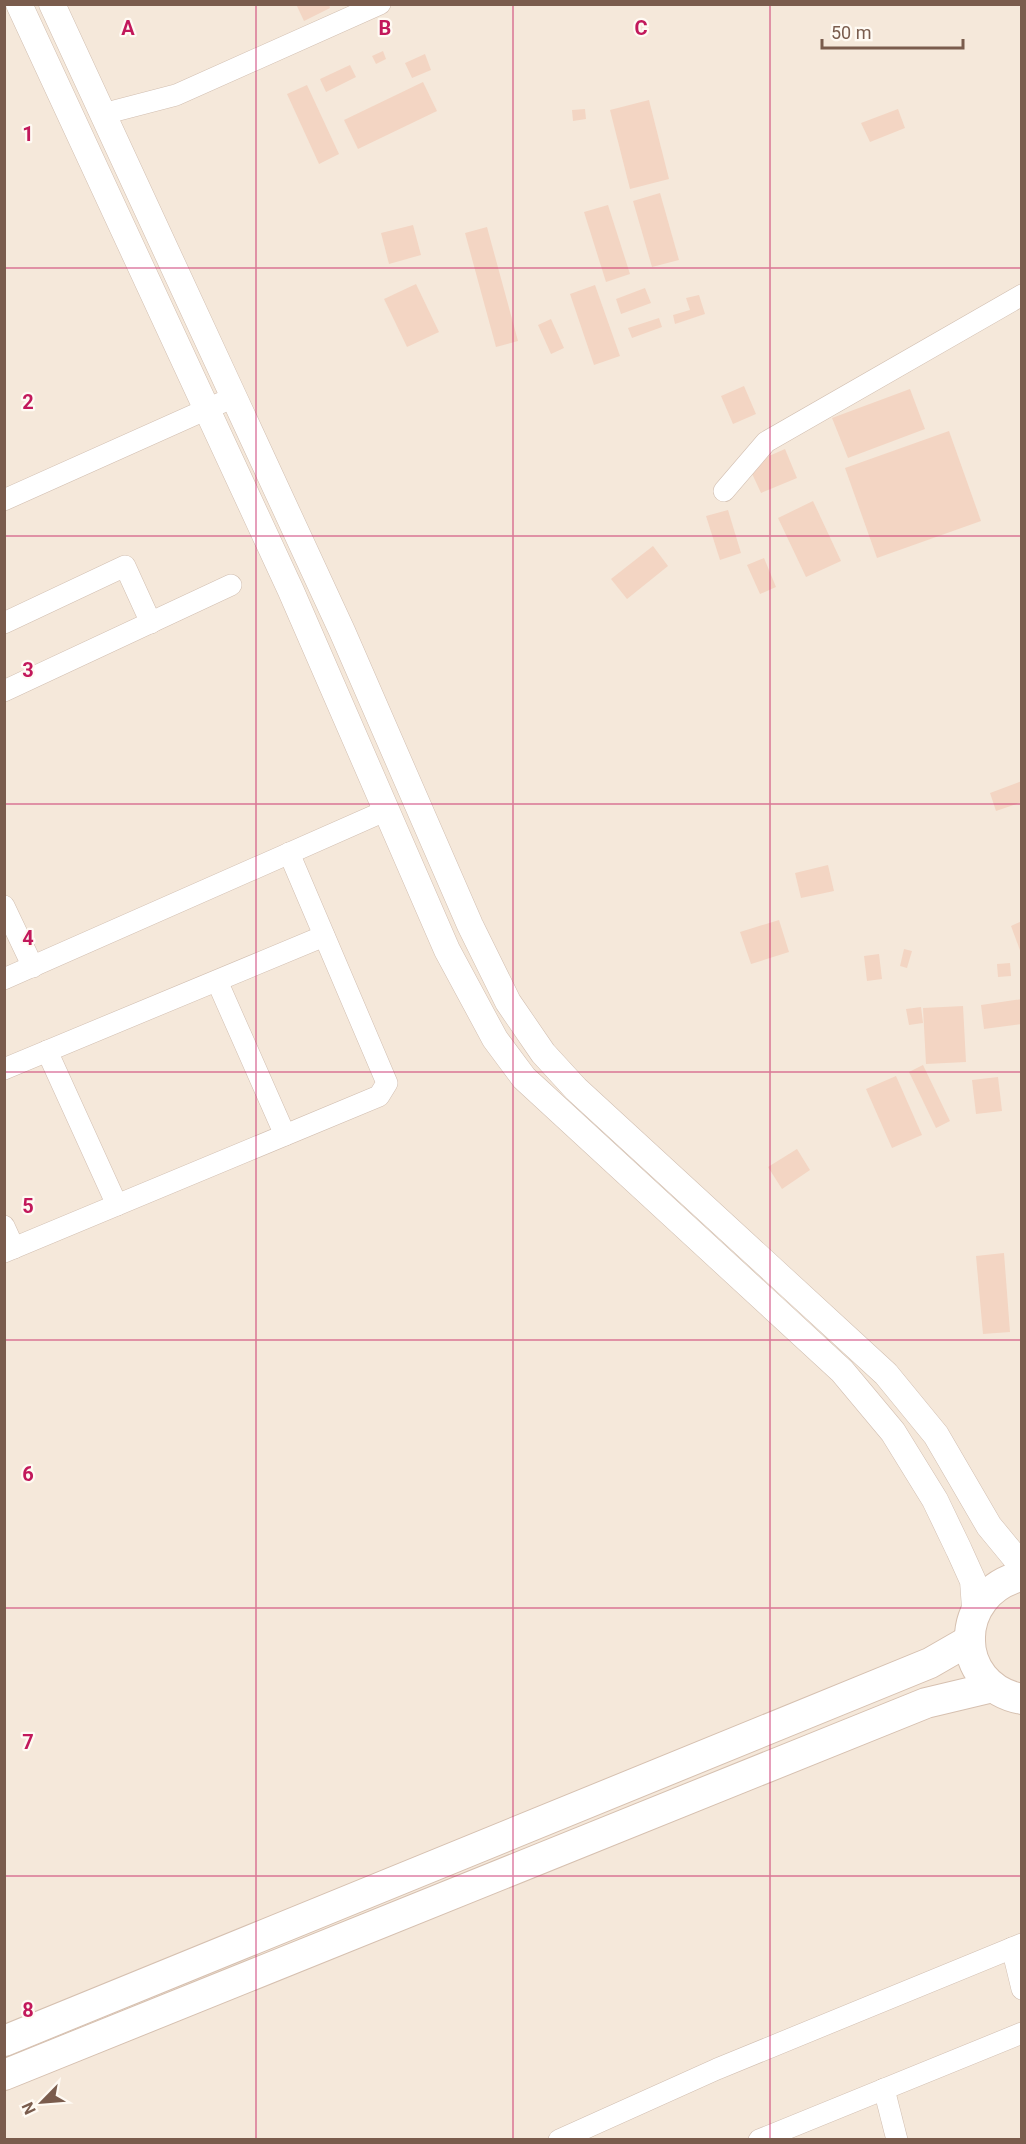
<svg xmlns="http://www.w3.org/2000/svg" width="1026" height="2144" viewBox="0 0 1026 2144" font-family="Roboto,sans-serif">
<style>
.residential{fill:#f5e8da}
.building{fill:#f3d5c3}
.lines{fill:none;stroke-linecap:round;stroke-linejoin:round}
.minor-casing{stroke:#d1beb0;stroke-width:22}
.tertiary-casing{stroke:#d1beb0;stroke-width:27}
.secondary-casing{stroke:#d6c0b0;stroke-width:32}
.minor{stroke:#fff;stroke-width:21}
.tertiary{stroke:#fff;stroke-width:26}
.secondary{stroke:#fff;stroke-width:30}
.grid{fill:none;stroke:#c2185b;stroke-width:1.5;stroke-opacity:0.55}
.grid-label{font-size:20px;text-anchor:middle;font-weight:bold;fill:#c2185b;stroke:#fffaf3;stroke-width:4.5;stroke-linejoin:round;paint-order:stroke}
</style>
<rect width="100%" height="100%" fill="#fdf6ec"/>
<!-- residential -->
<rect class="residential" x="5" y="5" width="1016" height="2134"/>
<!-- building -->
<g class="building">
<polygon points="296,4 329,4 330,8 304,21"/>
<polygon points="383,51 386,59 376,64 372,56"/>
<polygon points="425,54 431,70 412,78 405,63"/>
<polygon points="350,65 356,77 326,92 320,79"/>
<polygon points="423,82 437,111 358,149 344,120"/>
<polygon points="307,85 339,154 319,164 287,94"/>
<polygon points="649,100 669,179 630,189 610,110"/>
<polygon points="585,109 586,119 573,121 572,110"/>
<polygon points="898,109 905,128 870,142 861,123"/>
<polygon points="660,193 679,260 652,267 633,201"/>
<polygon points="608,205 630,274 606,282 584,212"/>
<polygon points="413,225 421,255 389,264 381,233"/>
<polygon points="487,227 518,341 496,347 465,233"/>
<polygon points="416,284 439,332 407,347 384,299"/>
<polygon points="595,285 620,356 594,365 570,294"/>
<polygon points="645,288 651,303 621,314 616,299"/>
<polygon points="699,295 705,314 675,324 673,315 690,310 686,298"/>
<polygon points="659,318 662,327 632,338 628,328"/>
<polygon points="551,319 564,348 551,354 538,325"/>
<polygon points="744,386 756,414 733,424 721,396"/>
<polygon points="910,389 925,429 848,458 832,418"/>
<polygon points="949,431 981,521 877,558 845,468"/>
<polygon points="785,449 797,478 761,493 748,465"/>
<polygon points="813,501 841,561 806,577 778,518"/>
<polygon points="728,510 741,553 720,560 706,516"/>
<polygon points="653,546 668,566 627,599 611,579"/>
<polygon points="764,558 776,587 760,594 747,565"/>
<polygon points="1022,781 1022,802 996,811 990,793"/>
<polygon points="828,865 834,891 801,898 795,873"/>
<polygon points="779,920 789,952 751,964 740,932"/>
<polygon points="1022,921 1022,953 1021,953 1011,926"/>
<polygon points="904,949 912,951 907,968 900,966"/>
<polygon points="879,954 882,979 867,981 864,956"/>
<polygon points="1010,963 1011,976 998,977 997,964"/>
<polygon points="1022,999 1022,1024 984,1029 981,1005"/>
<polygon points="963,1006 966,1062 926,1064 923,1008"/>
<polygon points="921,1007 923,1023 909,1025 906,1009"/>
<polygon points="923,1065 950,1121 936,1128 909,1072"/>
<polygon points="896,1076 922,1135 892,1148 866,1089"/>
<polygon points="998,1077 1002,1111 976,1114 972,1080"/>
<polygon points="797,1149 810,1170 782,1189 768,1167"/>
<polygon points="1004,1253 1010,1332 983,1334 976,1256"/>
</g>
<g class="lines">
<!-- minor casing -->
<g class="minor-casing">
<g id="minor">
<polyline points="103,114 176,95 380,4"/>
<polyline points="724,491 766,442 1022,295"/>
<polyline points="4,500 234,397"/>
<polyline points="4,623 125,566 151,623"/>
<polyline points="4,691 231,585"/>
<polyline points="4,906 33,967"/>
<polyline points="4,979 387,810"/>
<polyline points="217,981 285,1135"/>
<polyline points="47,1051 117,1205"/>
<polyline points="4,1069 324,936"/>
<polyline points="4,1226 14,1248"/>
<polyline points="4,1252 379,1096 387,1083 289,853"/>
<polyline points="1012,1948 1022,1989"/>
<polyline points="884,2089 897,2140"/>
<polyline points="559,2140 717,2069 1022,1944"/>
<polyline points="759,2140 1022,2033"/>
</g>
</g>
<!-- tertiary casing -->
<g class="tertiary-casing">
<g id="tertiary">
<polyline points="19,4 291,591 447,950 495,1039 524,1078 842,1371 893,1432 935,1500 959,1550 973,1581 975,1608"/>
<polyline points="52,4 342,631 470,925 508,1002 543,1053 576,1089 886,1374 936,1435 989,1526 1022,1566"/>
</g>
</g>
<!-- secondary casing -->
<g class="secondary-casing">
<g id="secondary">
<path d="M1022 1576C953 1592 952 1686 1022 1699"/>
<polyline points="4,2041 930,1663 970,1640"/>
<polyline points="4,2075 926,1703 993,1687"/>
</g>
</g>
<!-- minor -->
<use href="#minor" class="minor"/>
<!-- tertiary -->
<use href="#tertiary" class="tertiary"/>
<!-- secondary -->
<use href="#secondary" class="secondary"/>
</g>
<!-- grid -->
<path class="grid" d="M256 4V2140M513 4V2140M770 4V2140M4 268H1022M4 536H1022M4 804H1022M4 1072H1022M4 1340H1022M4 1608H1022M4 1876H1022"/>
<g class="grid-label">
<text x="128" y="35">A</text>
<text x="385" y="35">B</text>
<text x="641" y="35">C</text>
<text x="28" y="141">1</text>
<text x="28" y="409">2</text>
<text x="28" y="677">3</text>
<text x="28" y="945">4</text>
<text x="28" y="1213">5</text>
<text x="28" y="1481">6</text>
<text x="28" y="1749">7</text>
<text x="28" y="2017">8</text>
</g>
<!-- border -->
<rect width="1026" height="2144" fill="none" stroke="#7a5c4d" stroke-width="12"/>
<!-- north arrow -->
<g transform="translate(42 2102) rotate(245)" stroke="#fffaf3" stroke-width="4.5" paint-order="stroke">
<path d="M0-4.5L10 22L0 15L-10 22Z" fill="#7a5c4d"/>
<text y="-9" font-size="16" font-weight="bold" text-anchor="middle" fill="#7a5c4d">N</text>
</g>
<!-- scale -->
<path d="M822 39v9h141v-9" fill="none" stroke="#7a5c4d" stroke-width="3"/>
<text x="831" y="39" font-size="18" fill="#7a5c4d" stroke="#fffaf3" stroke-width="4.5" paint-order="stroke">50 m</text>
</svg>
